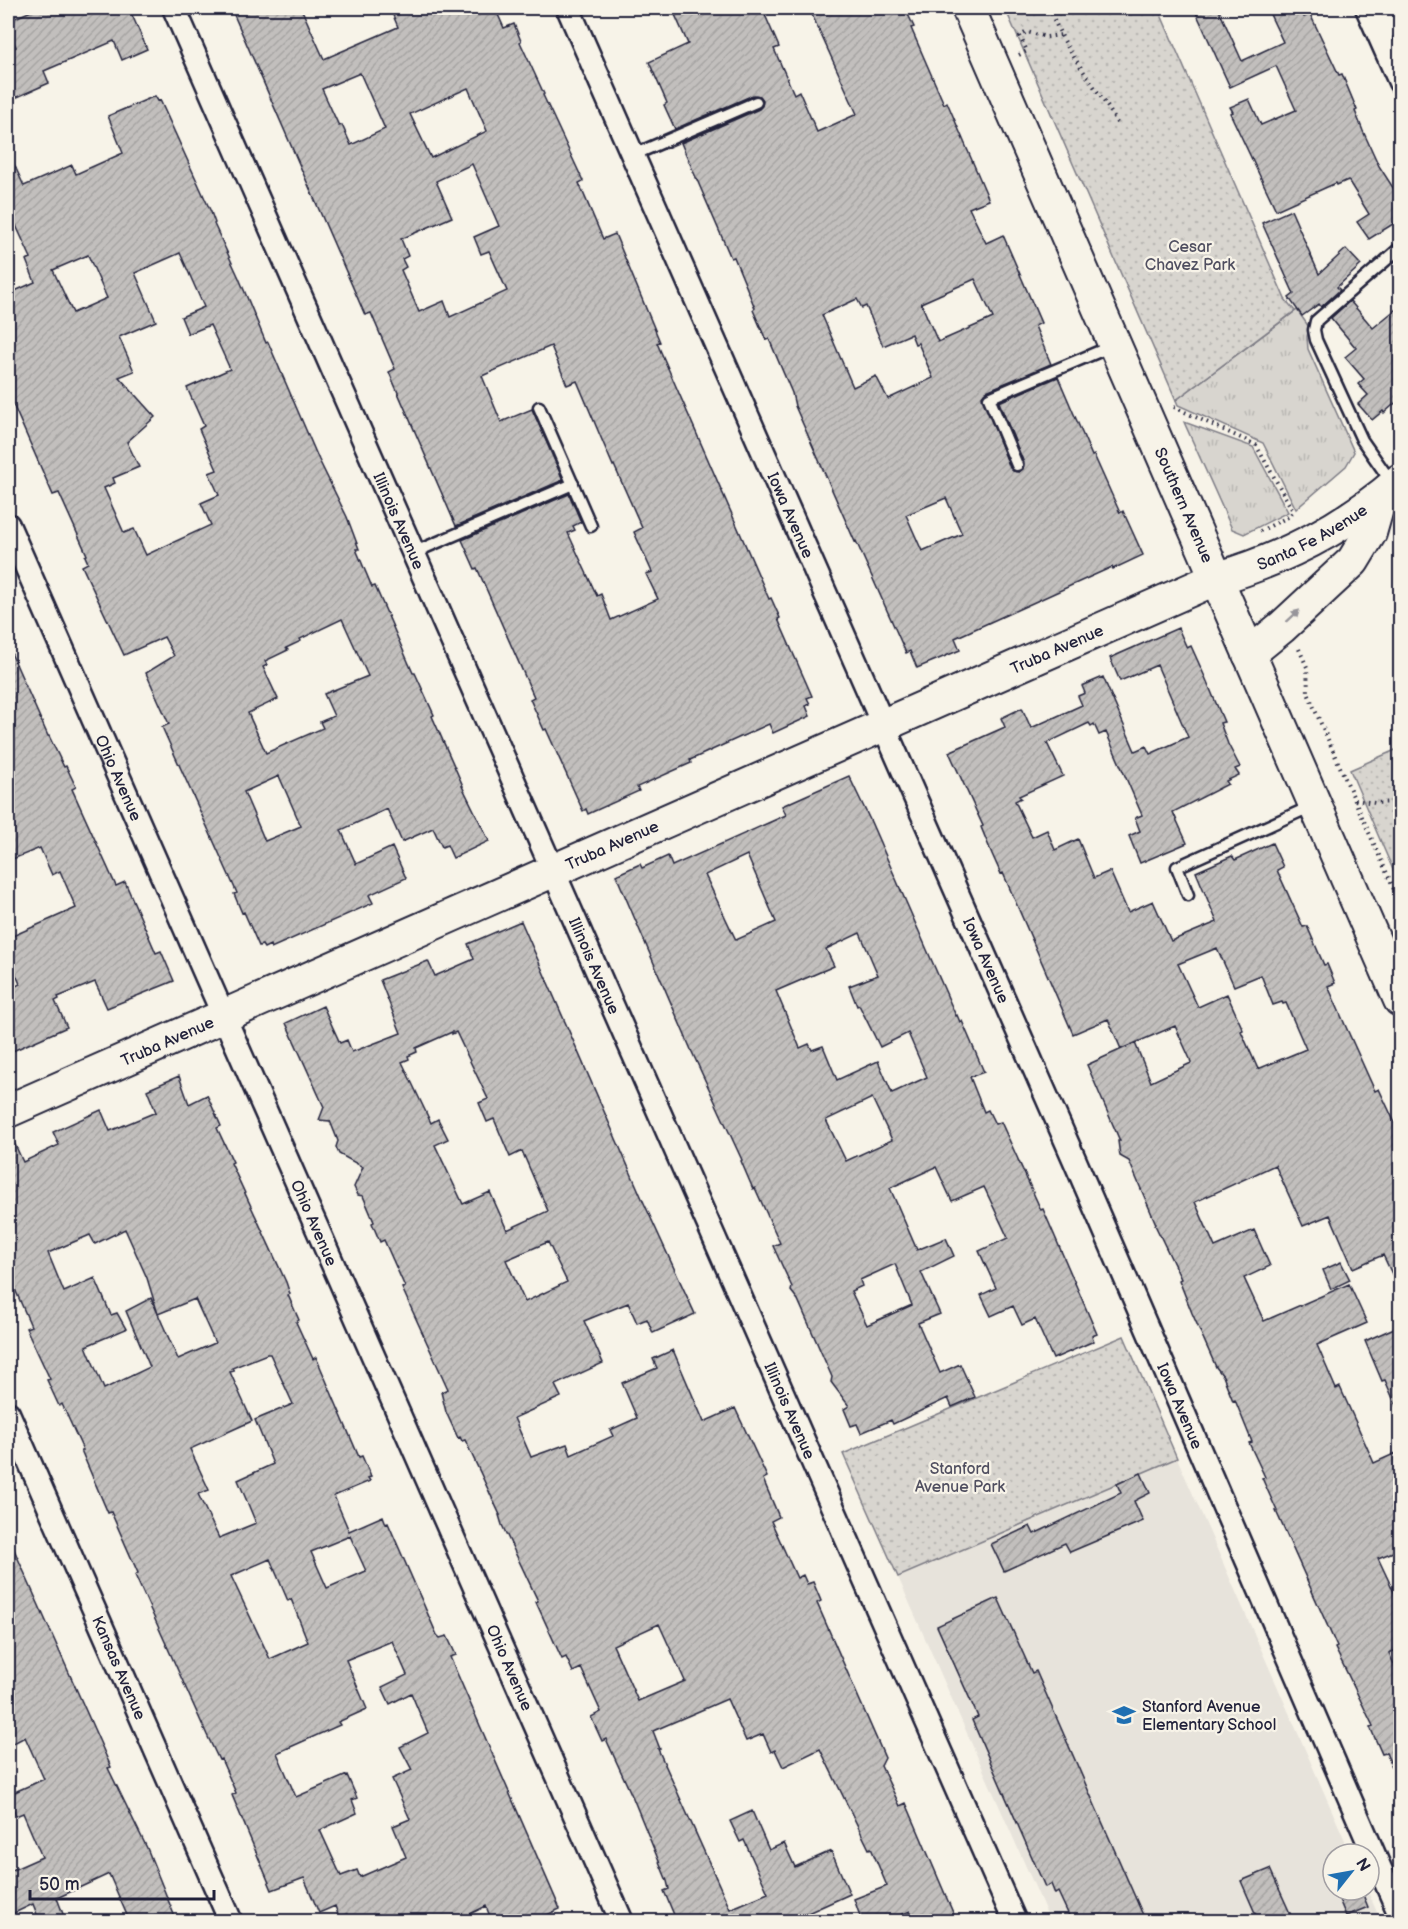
<svg xmlns="http://www.w3.org/2000/svg" width="1408" height="1929" viewBox="0 0 1408 1929" font-family="'Balsamiq Sans',sans-serif">
<style>
.built{fill:#e7e3db}
.grass{fill:url(#grass-tufts);stroke:#7d7c85;stroke-width:1.5}
.park{fill:url(#park-dots);stroke:#7d7c85;stroke-width:1.5}
.building{fill:url(#building-hatch);stroke:#22223b;stroke-width:1.5;fill-rule:evenodd}
.lines{fill:none;stroke-linecap:round;stroke-linejoin:round}
.lane-casing{stroke:#22223b;stroke-width:15}
.street-casing{stroke:#22223b;stroke-width:27}
.secondary-casing{stroke:#22223b;stroke-width:36}
.path{stroke:#22223b;stroke-width:4;stroke-dasharray:1.5 4.5;stroke-linecap:butt}
.lane{stroke:#f7f3e8;stroke-width:10}
.street{stroke:#f7f3e8;stroke-width:22}
.secondary{stroke:#f7f3e8;stroke-width:32}
.oneway{fill:#97959a}
.labels{text-anchor:middle;stroke-width:4.5;stroke-linejoin:round;paint-order:stroke}
.park-label{font-size:16px;fill:#504f60;stroke:#f7f3e8}
.street-label{font-size:16px;fill:#22223b;stroke:#f7f3e8}
.poi-label{font-size:16px;fill:#22223b;stroke:#f7f3e8;text-anchor:start}
</style>
<defs>
<pattern id="grass-tufts" width="24" height="20" patternUnits="userSpaceOnUse" patternTransform="scale(1.5)"><rect width="24" height="20" fill="#d8d5cf"/><path d="M3 7l-1-3M5 7V3M7 7l1-3M15 17l-1-3M17 17v-4M19 17l1-3" fill="none" stroke="#b9b7b3"/></pattern>
<pattern id="park-dots" width="8" height="8" patternUnits="userSpaceOnUse" patternTransform="scale(1.5)"><rect width="8" height="8" fill="#d8d5cf"/><path d="M2 2h.1M6 6h.1" fill="none" stroke="#b9b7b3" stroke-width="1.8" stroke-linecap="round"/></pattern>
<pattern id="building-hatch" width="6" height="6" patternUnits="userSpaceOnUse" patternTransform="scale(1.5)"><rect width="6" height="6" fill="#c2bfbd"/><path d="M-1 1l2-2M0 6l6-6M5 7l2-2" fill="none" stroke="#a6a4a3"/></pattern>
</defs>
<rect width="100%" height="100%" fill="#f7f3e8"/>
<filter id="ink" filterUnits="userSpaceOnUse"><feTurbulence type="fractalNoise" baseFrequency=".0167" numOctaves="2"/><feDisplacementMap in="SourceGraphic" scale="12" xChannelSelector="R" yChannelSelector="G"/><feConvolveMatrix kernelMatrix="1 2 1 2 8 2 1 2 1" color-interpolation-filters="sRGB"/></filter>
<g filter="url(#ink)">
<!-- built -->
<polygon class="built" points="1177,1458 1351,1854 1333,1854 1333,1890 1367,1890 1381,1921 1050,1921 898,1577"/>
<!-- grass -->
<g class="grass">
<polygon points="1297,310 1309,327 1307,337 1308,349 1354,452 1346,466 1296,509 1263,443 1178,405 1176,400"/>
<polygon points="1184,422 1253,447 1288,512 1244,534 1232,529"/>
</g>
<!-- park -->
<g class="park">
<polygon points="1005,8 1158,8 1285,299 1295,311 1176,400"/>
<polygon points="1400,748 1400,886 1350,770"/>
<polygon points="1124,1336 1177,1458 898,1577 843,1454"/>
</g>
<!-- building -->
<g class="building">
<polygon points="38,8 129,8 147,49 122,60 114,41 44,71 49,83 8,101 8,50 16,47 8,29 8,21"/>
<path d="M231 8H301L324 59 398 27 390 8H495L504 28 514 24 521 41 520 42 544 94 543 95 578 170 583 181 579 183 603 239 615 234 660 342 657 343 769 599 771 598 780 618 778 619 812 696 807 698 810 704 806 706 810 716 773 733 769 724 690 760 691 763 637 787 639 791 588 814 586 809 583 811 546 729 544 730 530 699 534 697 477 568 475 569 462 540 569 494 581 522 573 526 575 530 568 533 597 596 601 594 611 620 658 599 646 574 652 572 634 532 642 528 614 465 613 466 577 381 567 385 551 346 482 376 501 422 532 409 563 480 456 526 389 372 395 369 371 313 365 315ZM360 73 385 129 351 145 342 125 339 126 322 89ZM468 88 487 131 431 158 410 114ZM472 164 499 226 474 237 481 254 489 251 507 291 450 317 444 301 419 312 401 270 406 267 402 259 408 256 401 239 452 217 436 181Z"/>
<path d="M672 8H762L779 47 774 49 794 94 799 91 817 132 857 114 809 8H905L914 27 911 28 944 104 947 102 989 200 969 208 986 243 1003 235 1041 323 1035 326 1051 364 986 391 982 396 1010 468 1013 471 1019 472 1023 469 1024 463 999 402 1058 377 1092 456 1094 455 1120 513 1123 511 1143 555 1113 569 1112 567 955 638 960 650 917 668 910 651 906 653 856 541 855 542 795 406 792 393 769 339 766 340 753 310 755 308 734 257 731 258 681 143 759 109 762 106 763 100 760 96 753 95 675 129 664 105 667 103 649 62 688 44ZM975 279 993 318 938 342 921 303ZM857 299 862 308 866 306 883 346 911 334 915 344 918 343 933 378 888 399 876 376 853 387 822 315ZM946 498 962 534 922 551 906 515Z"/>
<polygon points="1194,8 1218,8 1242,61 1283,42 1267,8 1300,8 1304,17 1310,14 1339,75 1342,74 1357,110 1355,111 1363,131 1379,166 1401,200 1401,219 1369,239 1357,222 1369,214 1348,180 1337,185 1336,183 1276,210 1230,113 1233,112 1230,107 1249,99 1261,125 1296,110 1276,66 1230,87"/>
<path d="M155 96 158 101 160 100 211 212 215 223 214 224 239 278 266 343 268 342 319 460 347 517 359 549H356L372 587 375 586 413 673H415L434 715 432 716 463 786H462L489 841 453 858 447 845 442 847 433 828 402 842 387 809 341 830 356 864 392 847 406 878 369 895 373 903 271 948 270 945 264 948 262 945 259 946 244 912 242 913 234 894 237 893 162 727 169 724 146 673 174 656 164 637 124 655 82 566 88 563 85 556 87 555 59 493 53 495 8 393V294L35 282 26 260 31 258 8 208V151L24 186 72 165 76 174 123 153 108 116ZM180 253 204 307 181 317 188 334 210 325 230 369 187 388 204 426 199 429 217 470 209 473 219 495 201 503 211 525 146 555 134 529 124 533 104 488 115 483 113 478 139 467 127 442 155 417 119 377 134 371 119 337 156 321 135 273ZM88 255 107 298 73 313 53 270ZM342 619 368 676 324 694 334 716 320 722 323 728 266 753 248 713 278 699 263 667 267 665 265 661 288 650 286 648 301 641 300 639ZM279 776 301 826 265 841 244 792Z"/>
<polygon points="1291,210 1319,274 1346,249 1361,265 1337,287 1340,290 1321,307 1319,304 1302,316 1289,298 1294,294 1262,223"/>
<polygon points="1350,301 1373,328 1401,305 1401,398 1384,413 1383,411 1372,420 1358,404 1368,395 1358,384 1364,379 1345,357 1356,348 1331,318"/>
<path d="M1178 628 1187 648 1191 646 1205 677 1224 722 1220 723 1228 744 1240 767 1235 769 1239 775 1226 781 1228 784 1173 812 1187 843 1140 863 1129 836 1140 831 1135 818 1142 815 1106 732 1099 735 1094 724 1091 726 1089 723 1047 743 1063 776 1019 796 1021 798 1015 801 1032 837 1047 830 1055 850 1078 839 1094 878 1110 871 1128 912 1153 901 1171 941 1217 922 1196 872 1232 856 1235 860 1272 843 1283 867 1277 870 1303 927 1307 926 1324 965 1327 964 1335 983 1328 986 1346 1027 1375 1091 1379 1089 1401 1136V1293L1383 1255 1353 1268 1330 1215 1303 1226 1275 1165 1195 1202 1215 1247 1254 1230 1270 1266 1244 1278 1264 1321 1349 1284 1367 1323 1317 1345 1336 1389 1340 1387 1374 1463 1396 1453 1401 1464V1549L1378 1558 1401 1607V1648L1389 1653 1401 1680V1787L1386 1753 1382 1754 1370 1727 1373 1726 1335 1648 1337 1647 1276 1511H1277L1262 1478 1265 1477 1249 1443 1252 1442 1235 1400 1233 1401 1223 1376 1216 1367 1192 1313 1179 1280 1181 1279 1155 1225 1156 1224 1129 1161 1120 1156 1118 1141H1120L1087 1065 1135 1043 1151 1082 1191 1063 1190 1059 1175 1026 1121 1049 1108 1019 1073 1034 1003 873 1001 874 992 854 981 827 983 826 949 752 1005 727 1001 718 1022 708 1031 728 1082 705 1078 696 1085 693 1082 686 1103 677 1135 751 1146 746 1150 754 1188 737 1157 665 1120 681 1110 658ZM1217 948 1234 986 1261 975 1273 1005 1282 1002 1283 1004 1286 1003 1306 1049 1258 1069 1241 1031 1243 1030 1227 994 1198 1007 1178 964Z"/>
<polygon points="8,646 48,736 49,736 64,767 66,766 76,787 72,789 116,886 125,882 156,953 161,951 174,981 107,1008 95,982 58,997 59,999 55,1001 67,1027 8,1053 8,990 20,984 8,956 8,938 76,908 60,871 52,875 40,848 8,861"/>
<path d="M849 776 871 822 956 1016 957 1015 960 1022 962 1021 984 1072 970 1077 984 1112 988 1110 995 1124 1001 1122 1041 1210 1043 1209 1097 1334 1092 1336 1094 1341 1053 1359 1035 1319 1022 1325 1013 1306 991 1316 981 1295 996 1288 979 1251 1008 1238 984 1187 952 1201 936 1167 890 1188 917 1250 946 1238 954 1256 921 1272 940 1314 918 1323 940 1373 960 1364 975 1397 952 1407 948 1398 893 1424 891 1420 861 1433 857 1424 851 1426 844 1409 849 1406 831 1382 832 1377 798 1300 791 1291 792 1287 773 1246 780 1243 755 1188 753 1189 741 1161 742 1160 692 1052 616 875 640 864 642 868 668 856 672 866 786 815 782 806ZM747 855 776 922 736 940 705 875ZM860 933 878 975 849 986 857 1006 859 1005 880 1047 908 1033 927 1077 892 1093 878 1061 837 1080 823 1046 812 1050 809 1044 800 1048 776 991 834 966 826 949ZM872 1098 892 1140 846 1161 826 1120ZM895 1264 912 1305 867 1325 851 1291 862 1286 860 1280Z"/>
<path d="M521 921 644 1203 695 1314 653 1333 647 1319 637 1323 628 1303 584 1321 603 1363 555 1385 561 1397 514 1418 531 1457 567 1444 571 1455 613 1436 610 1430 637 1418 622 1383 657 1368 653 1359 673 1350 704 1422 735 1408 767 1477 763 1479 779 1517 771 1521 797 1578 803 1575 807 1584 813 1582 821 1601 817 1603 885 1758 881 1766 900 1806 906 1803 957 1922H915L910 1911 885 1922H862L854 1899 887 1886 871 1848 869 1849 820 1749 783 1767 775 1750 771 1752 763 1734 746 1741 727 1699 653 1731 660 1749H658L730 1909 768 1893 744 1840 740 1842 730 1821 752 1811 769 1850 784 1843 795 1867 831 1851 850 1894 788 1922H677L664 1891 669 1889 667 1881 633 1798 606 1739 602 1741 591 1717 601 1712 581 1668 573 1672 566 1657 562 1659 536 1602 538 1601 502 1525 499 1515H500L465 1440 462 1441 460 1437 458 1438 446 1412 441 1392 448 1389 402 1288 405 1287 384 1240 380 1242 372 1223 374 1222 363 1196 358 1195 354 1187 363 1167 339 1154 336 1147 338 1141 330 1121 319 1120 324 1107 286 1023 323 1006 340 1043 347 1040 352 1052 401 1033 380 980 428 961 435 976 474 959 468 944ZM452 1032V1034L456 1032 488 1099 479 1103 487 1122 494 1119 510 1157 522 1151 548 1211 507 1230 490 1192 463 1204 435 1145 448 1139 438 1119 431 1123 402 1062 409 1059 408 1056 417 1052 416 1048ZM548 1242 567 1282 525 1302 506 1260ZM659 1624 685 1681 638 1701 613 1645Z"/>
<path d="M179 1076 189 1104 207 1095 221 1126 217 1128 233 1162 231 1163 286 1282 290 1294 288 1295 299 1320 296 1322 313 1359 316 1357 359 1457 362 1456 371 1477 368 1478 370 1481 334 1496 349 1531 383 1516 386 1524 388 1523 437 1635 440 1638 447 1636 456 1655 450 1657 560 1909 532 1922H492L486 1906 454 1922H350L347 1914 339 1917 335 1906 319 1913 304 1878 272 1890 232 1795 236 1793 221 1759 219 1760 207 1735 148 1604 135 1575 138 1573 111 1512 108 1513 81 1450H83L62 1404 59 1406 47 1380 50 1379 26 1328 31 1326 8 1273V1129L23 1162 59 1145 53 1132 101 1110 110 1131 156 1112 147 1090ZM125 1229 147 1278 158 1314 195 1299 215 1343 178 1359 151 1298 126 1311 150 1367 104 1389 86 1346 126 1329 117 1313 111 1315 95 1278 64 1292 48 1253 90 1235 95 1244ZM267 1354H270L293 1404 255 1420 273 1464 238 1480 256 1523 219 1538 198 1494 209 1490 190 1449 252 1421 230 1372 234 1371 232 1368ZM350 1536 366 1571 327 1588 311 1552ZM270 1559 288 1601 291 1599 308 1642 270 1659 231 1576ZM392 1641 407 1675 382 1687 390 1704 411 1693 428 1733 400 1747 412 1770 392 1779 410 1819 393 1826 406 1857 360 1877 357 1870 341 1876 320 1830 357 1813 352 1800 357 1798 347 1775 296 1797 277 1753 340 1725 338 1722 367 1709 346 1660Z"/>
<polygon points="1341,1262 1350,1280 1331,1289 1323,1270"/>
<polygon points="1401,1325 1401,1415 1400,1415 1385,1380 1382,1381 1365,1341"/>
<polygon points="1141,1473 1150,1493 1134,1501 1143,1521 1070,1552 1065,1543 1004,1571 991,1544 1030,1526 1034,1534 1121,1493 1117,1484"/>
<polygon points="8,1536 111,1767 108,1768 147,1848 177,1922 130,1922 109,1874 57,1898 66,1922 40,1922 33,1904 8,1916 8,1872 42,1857 23,1813 16,1816 8,1795 44,1779 25,1737 8,1746"/>
<polygon points="998,1598 1032,1673 1036,1671 1146,1922 1072,1922 1058,1892 1055,1894 1051,1884 1045,1887 972,1720 978,1717 937,1626"/>
<polygon points="1270,1869 1294,1922 1259,1922 1241,1881"/>
<polygon points="1335,1890 1361,1890 1368,1907 1346,1916"/>
</g>
<g class="lines">
<!-- lane casing -->
<g class="lane-casing">
<g id="lane">
<polyline points="633,155 756,102"/>
<polyline points="539,407 591,526"/>
<polyline points="1017,465 989,398 1112,346"/>
<polyline points="1392,483 1362,440 1316,340 1314,330 1316,321 1400,248"/>
<polyline points="415,552 573,484"/>
<polyline points="1188,895 1177,867 1312,806"/>
</g>
</g>
<!-- street casing -->
<g class="street-casing">
<g id="street">
<path id="s1" d="M174 8 1015 1922"/>
<path id="s2" d="M568 8 1075 1161 1400 1915"/>
<polyline points="1367,8 1400,82"/>
<polyline points="1379,34 1400,15"/>
<path id="s3" d="M8 525 622 1922"/>
<path id="s4" d="M8 1413 231 1922"/>
</g>
</g>
<!-- secondary casing -->
<g class="secondary-casing">
<g id="secondary">
<path id="s5" d="M968 8 1400 1000"/>
<polyline points="1249,654 1282,627 1353,561 1370,533 1380,498"/>
<path id="s6" d="M8 1111 1215 579C1284 559 1346 527 1400 480"/>
</g>
</g>
<!-- path -->
<g class="path">
<path d="M1050 8C1063 51 1096 84 1117 123"/>
<polyline points="1019,55 1027,51 1020,36 1027,32 1046,37 1061,35"/>
<polyline points="1174,407 1256,445 1293,511 1290,516 1260,531"/>
<polyline points="1299,649 1307,667 1308,693 1315,710 1400,903"/>
<polyline points="1355,800 1375,803 1400,802"/>
</g>
<!-- lane -->
<use href="#lane" class="lane"/>
<!-- street -->
<use href="#street" class="street"/>
<!-- secondary -->
<use href="#secondary" class="secondary"/>
</g>
<!-- one-way arrows -->
<defs><path id="oneway-solid" d="M-6-.8H1V-3.2L6.5 0L1 3.2V.8H-6Z" transform="scale(1.5)"/></defs>
<use class="oneway" href="#oneway-solid" transform="translate(1293 616) rotate(-43)"/>
</g>
<!-- icons -->
<defs>
<g id="school-bare" transform="scale(1.8)"><path d="M0-5L7-2L0 1L-7-2ZM-4 1L0 2.5L4 1V4Q0 6-4 4Z" fill="#1f6fb2" stroke="#f7f3e8" stroke-width="2.5" paint-order="stroke"/></g>
</defs>
<g fill-rule="evenodd">
<use href="#school-bare" x="1124" y="1715"/>
</g>
<g class="labels">
<!-- park labels -->
<g class="park-label">
<text x="1190" y="252">Cesar<tspan x="1190" dy="18">Chavez Park</tspan></text>
<text x="960" y="1474">Stanford<tspan x="960" dy="18">Avenue Park</tspan></text>
</g>
<!-- street labels -->
<g class="street-label">
<text dy="6" stroke="none"><textPath href="#s5" startOffset="542">Southern Avenue</textPath></text>
<text dy="6" stroke="none"><textPath href="#s2" startOffset="554">Iowa Avenue</textPath></text>
<text dy="6" stroke="none"><textPath href="#s1" startOffset="560">Illinois Avenue</textPath></text>
<text dy="6" stroke="none"><textPath href="#s6" startOffset="1425">Santa Fe Avenue</textPath></text>
<text dy="6" stroke="none"><textPath href="#s6" startOffset="1146">Truba Avenue</textPath></text>
<text dy="6" stroke="none"><textPath href="#s3" startOffset="276">Ohio Avenue</textPath></text>
<text dy="6" stroke="none"><textPath href="#s6" startOffset="660">Truba Avenue</textPath></text>
<text dy="6" stroke="none"><textPath href="#s2" startOffset="1040">Iowa Avenue</textPath></text>
<text dy="6" stroke="none"><textPath href="#s1" startOffset="1046">Illinois Avenue</textPath></text>
<text dy="6" stroke="none"><textPath href="#s6" startOffset="174">Truba Avenue</textPath></text>
<text dy="6" stroke="none"><textPath href="#s3" startOffset="762">Ohio Avenue</textPath></text>
<text dy="6" stroke="none"><textPath href="#s2" startOffset="1526">Iowa Avenue</textPath></text>
<text dy="6" stroke="none"><textPath href="#s1" startOffset="1532">Illinois Avenue</textPath></text>
<text dy="6" stroke="none"><textPath href="#s4" startOffset="278">Kansas Avenue</textPath></text>
<text dy="6" stroke="none"><textPath href="#s3" startOffset="1248">Ohio Avenue</textPath></text>
</g>
<!-- poi labels -->
<g class="poi-label">
<text x="1142" y="1712">Stanford Avenue<tspan x="1142" dy="18">Elementary School</tspan></text>
</g>
</g>
<!-- margin -->
<rect width="1408" height="1929" fill="none" stroke="#f7f3e8" stroke-width="30"/>
<rect x="15" y="15" width="1378" height="1899" fill="none" stroke="#22223b" stroke-width="2" filter="url(#ink)"/>
<!-- north arrow -->
<g transform="translate(1351 1872) rotate(59)"><circle r="28" fill="#f7f3e8" stroke="#a29fa3" stroke-width="1.5"/>
<path d="M0-4.5L10 22L0 15L-10 22Z" fill="#1f6fb2"/>
<text y="-9" font-size="16" font-weight="bold" text-anchor="middle" fill="#22223b">N</text>
</g>
<!-- scale -->
<path d="M30 1890v9h184v-9" fill="none" stroke="#22223b" stroke-width="3"/>
<text x="39" y="1890" font-size="18" fill="#22223b" stroke="#f7f3e8" stroke-width="4.5" paint-order="stroke">50 m</text>
</svg>
